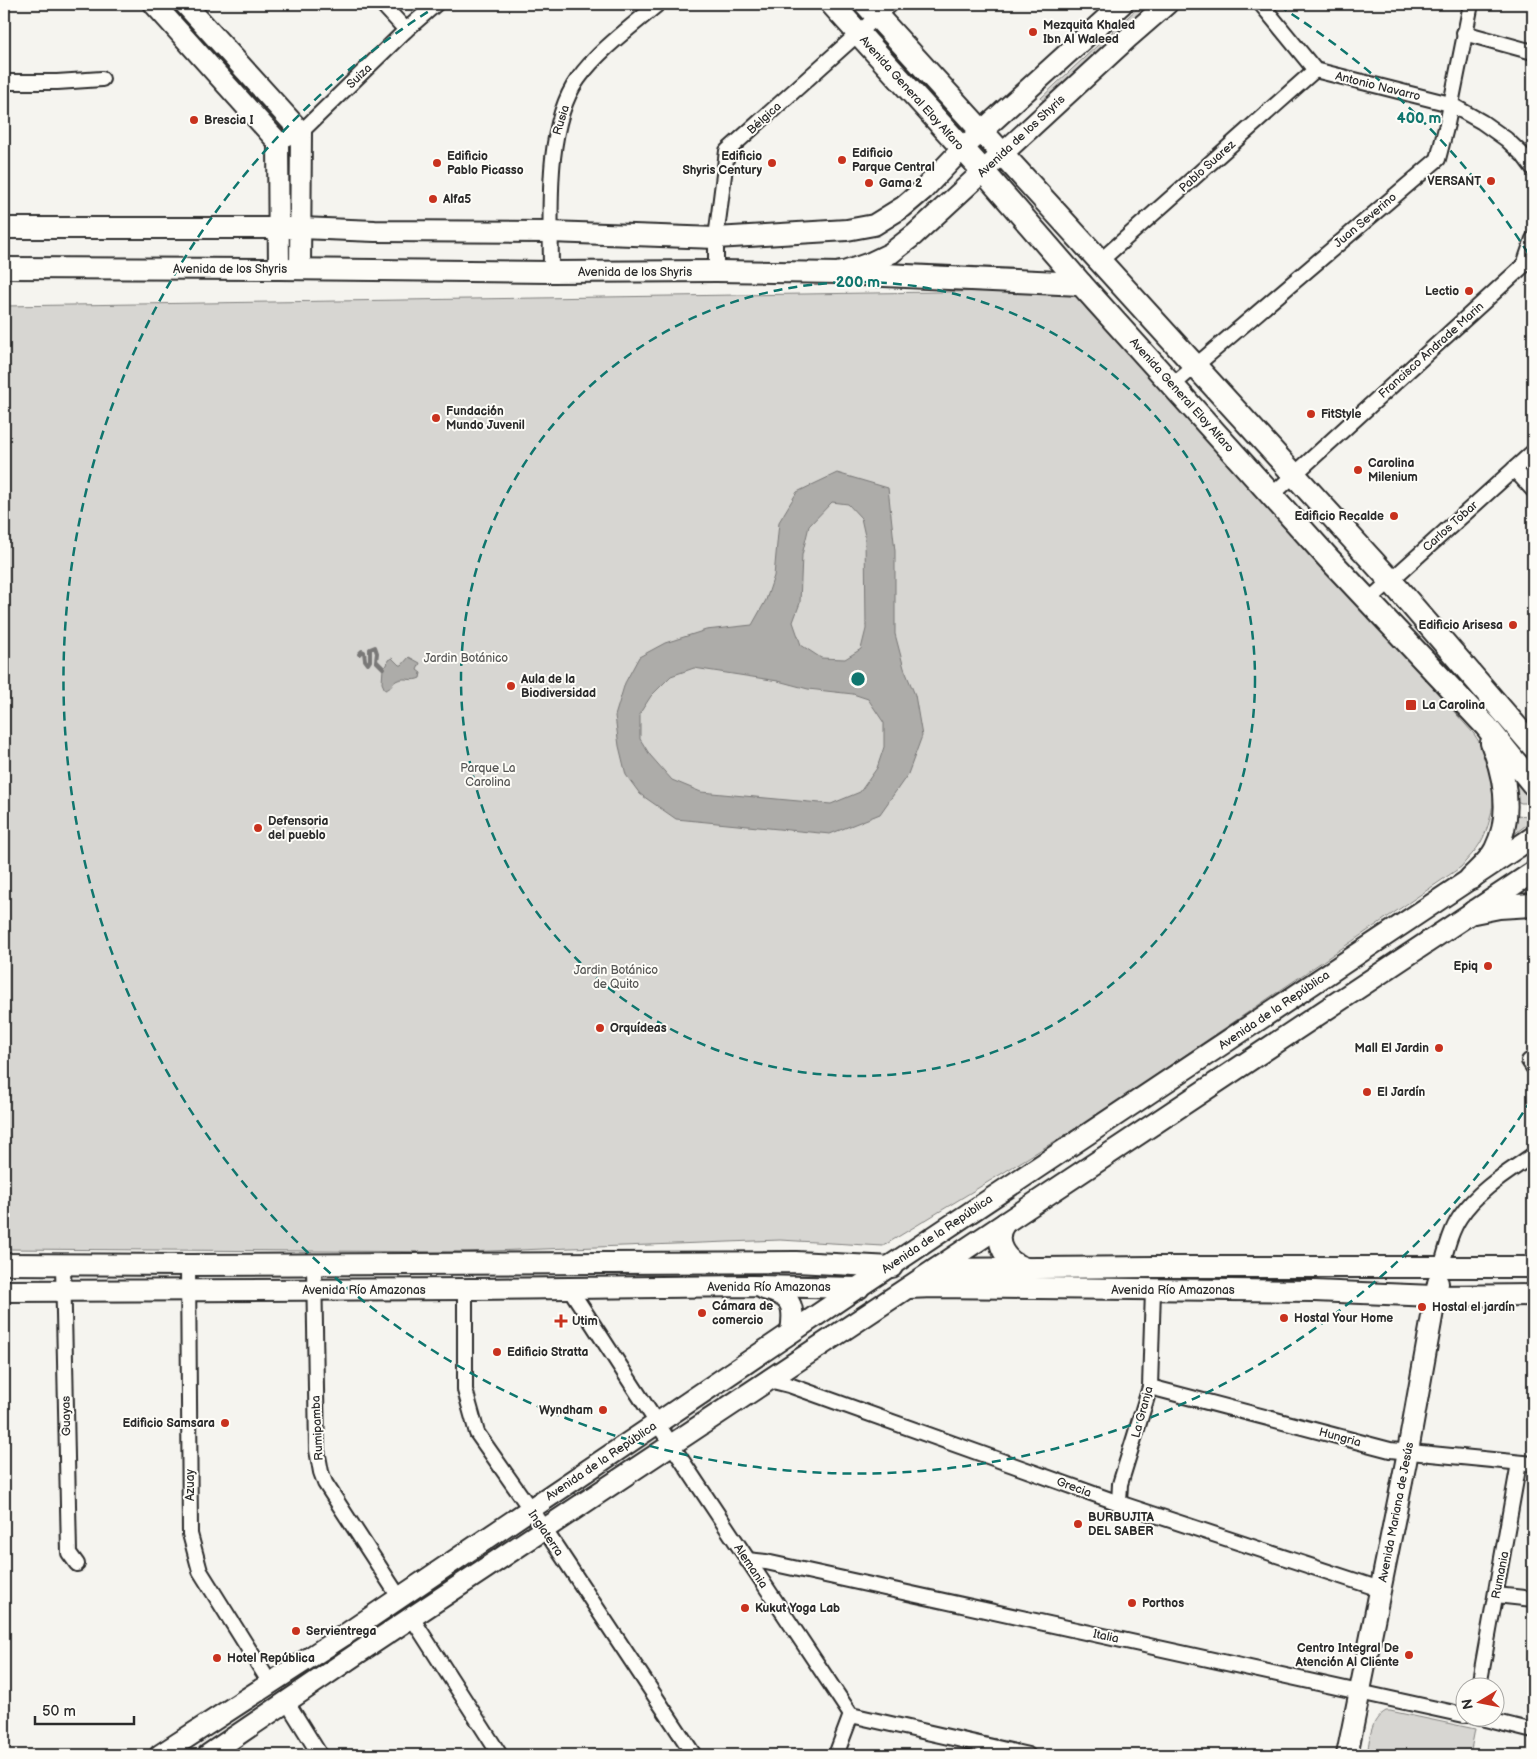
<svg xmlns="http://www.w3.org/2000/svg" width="1537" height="1759" viewBox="0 0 1537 1759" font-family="'Balsamiq Sans',sans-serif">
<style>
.green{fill:#d7d6d2;stroke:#81807e}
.water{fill:#adaca9;stroke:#797877;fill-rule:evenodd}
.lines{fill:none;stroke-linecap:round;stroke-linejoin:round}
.stream{stroke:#797877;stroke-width:4}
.street-casing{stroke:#2b2b2b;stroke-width:18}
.secondary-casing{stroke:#2b2b2b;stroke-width:24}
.primary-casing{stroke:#2b2b2b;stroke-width:26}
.street{stroke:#fdfcf7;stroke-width:14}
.secondary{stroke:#fdfcf7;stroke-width:20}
.primary{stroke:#fdfcf7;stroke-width:22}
.ring{fill:none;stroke:#0f766e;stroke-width:2.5;stroke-dasharray:9 6}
.poi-dot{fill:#c8321e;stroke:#fdfcf7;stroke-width:2}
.labels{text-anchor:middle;stroke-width:4;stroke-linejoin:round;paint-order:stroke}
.poi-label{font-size:12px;font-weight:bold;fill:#2b2b2b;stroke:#fdfcf7;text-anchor:start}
.street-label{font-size:12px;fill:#2b2b2b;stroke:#fdfcf7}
.park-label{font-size:12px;fill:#565655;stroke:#fdfcf7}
.centre{fill:#0f766e;stroke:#fdfcf7;stroke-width:2.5}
.ring-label{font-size:15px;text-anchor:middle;font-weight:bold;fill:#0f766e;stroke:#fdfcf7;stroke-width:4;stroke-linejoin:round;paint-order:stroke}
</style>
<rect width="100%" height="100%" fill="#f5f4ef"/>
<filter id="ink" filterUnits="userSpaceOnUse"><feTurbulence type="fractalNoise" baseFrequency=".02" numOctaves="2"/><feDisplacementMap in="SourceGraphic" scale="10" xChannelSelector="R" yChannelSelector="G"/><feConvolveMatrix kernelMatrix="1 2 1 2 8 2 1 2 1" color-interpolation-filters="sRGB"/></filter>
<g filter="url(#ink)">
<!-- green -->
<g class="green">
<polygon points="1142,4 1153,4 1044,102 1041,98"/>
<path d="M1071 290 1088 311 1258 492 1474 734C1481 745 1489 757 1492 769 1497 792 1492 822 1481 842 1476 851 1467 859 1461 867L1093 1118 883 1246 780 1240 466 1252 4 1249V306Z"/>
<polygon points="1507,767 1533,799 1533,803 1521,803 1511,798"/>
<polygon points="1517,815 1527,816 1533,820 1497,847 1508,818"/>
<path d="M1386 1711H1390L1475 1729 1470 1755H1367C1370 1738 1370 1720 1386 1711Z"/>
</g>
<!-- water -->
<g class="water">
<path d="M837 473 888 488 895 551V634L904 668 915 695 922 736 908 774 880 814 830 834 676 819 640 794 626 775 619 746 615 716 625 683 639 657 665 643 706 630 752 625 766 600 774 576 779 522 797 492ZM832 502 848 504 861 518 865 536 866 629 861 649 845 659 821 658 801 645 793 622 800 603 802 555 809 526ZM694 668 778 681 808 689 853 694 868 699 884 723V747L877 768 860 792 831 804 701 792 672 780 650 755 640 739V713L651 696 671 676Z"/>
<path d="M409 657 420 663 417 670 421 673 420 678C412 682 406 677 398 680 392 682 392 689 385 690L382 683 383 668 387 665 388 660 392 658 399 665H402Z"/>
</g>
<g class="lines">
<!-- stream -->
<polyline class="stream" points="359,654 362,651 364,652 365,660 368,664 370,661 370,649 375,647 377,653 376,661 383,668"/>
<!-- street casing -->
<g class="street-casing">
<g id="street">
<polyline points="382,4 406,30"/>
<polyline points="1261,4 1315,70 1450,104 1482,122 1506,139 1524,156 1533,168"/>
<polyline points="1464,33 1533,52"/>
<polyline points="4,82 57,82 102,79"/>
<polyline points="278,142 301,132 406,30 436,4"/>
<polyline points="1099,262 1315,70"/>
<polyline points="716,271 716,238 727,151 891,4"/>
<path d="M551 272C551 217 544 126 578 79 599 50 631 27 658 4"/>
<polyline points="1173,385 1438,159 1447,124 1471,4"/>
<polyline points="1514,469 1533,490"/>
<polyline points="1272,495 1524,265 1533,239"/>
<polyline points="1368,601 1533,452"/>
<polyline points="1529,1061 1533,1067"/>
<polyline points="63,1265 69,1553 77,1564"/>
<polyline points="188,1265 190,1534 200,1571 270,1683"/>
<polyline points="314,1265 317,1450 321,1472 325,1483 399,1597"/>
<path d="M1441 1268C1446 1251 1450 1232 1460 1217 1478 1190 1507 1173 1533 1155"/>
<polyline points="465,1289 465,1390 477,1433 545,1530 694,1755"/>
<polyline points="570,1289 657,1423 851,1715 1028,1755"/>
<polyline points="769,1380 789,1385 1119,1503 1380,1589"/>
<polyline points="1150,1387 1390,1450 1533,1464"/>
<polyline points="1119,1503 1120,1484 1150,1387 1153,1290"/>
<polyline points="747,1560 766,1562 1464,1715"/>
<polyline points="1496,1595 1533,1599"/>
<polyline points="412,1618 500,1755"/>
<polyline points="1479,1686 1519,1463"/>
<polyline points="287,1702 320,1755"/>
<polyline points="1473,1716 1533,1731"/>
<polyline points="836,1755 851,1715"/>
</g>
</g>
<!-- secondary casing -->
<g class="secondary-casing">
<g id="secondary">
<polyline points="154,4 278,142 279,269"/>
<polyline points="185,4 301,132 300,269"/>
<polyline points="4,228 301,228 375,231 550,232 716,238 847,230 874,225 903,207 923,190 962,149 1122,4"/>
<polyline points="4,268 279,269 551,272 716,271 841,273 870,263 891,253 914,235 1129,37 1167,4"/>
<path d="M1005 1223C991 1242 1007 1263 1026 1268"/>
<polyline points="4,1264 188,1265 796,1262 892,1267"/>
<polyline points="936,1269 1155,1267 1533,1267"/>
<polyline points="908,1288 933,1287 1314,1291 1433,1296 1533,1295"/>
<path d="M764 1289C792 1296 795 1305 791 1332"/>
<polyline points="4,1291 475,1289 751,1286 859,1288"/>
<polyline points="160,1755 343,1636 857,1288 1533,837"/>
<polyline points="208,1755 358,1653 1533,872"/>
<polyline points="1347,1755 1406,1462 1438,1283"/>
</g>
</g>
<!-- primary casing -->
<g class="primary-casing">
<g id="primary">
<polyline points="832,4 983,171 1081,284 1329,559 1486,726 1533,784"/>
<polyline points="866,4 1390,580 1533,746"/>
<polyline points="841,273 1081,284"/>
<path d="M1471 878C1480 869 1491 860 1496 849 1513 815 1505 776 1492 743"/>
<polyline points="1474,912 1499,907 1533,905"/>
</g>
</g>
<!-- street -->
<use href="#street" class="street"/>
<!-- secondary -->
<use href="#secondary" class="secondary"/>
<!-- primary -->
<use href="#primary" class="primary"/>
</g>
</g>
<!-- distance rings -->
<g class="ring">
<circle cx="858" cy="679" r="397"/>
<path d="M1531 1100A794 794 0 1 1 437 6M1279 6A794 794 0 0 1 1531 258"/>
</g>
<!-- markers -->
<g class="poi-dot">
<circle cx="1033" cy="32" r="5"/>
<circle cx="194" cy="120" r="5"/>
<circle cx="842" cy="160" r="5"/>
<circle cx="437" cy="163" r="5"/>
<circle cx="772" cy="163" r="5"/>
<circle cx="1491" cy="181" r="5"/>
<circle cx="869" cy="183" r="5"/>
<circle cx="433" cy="199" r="5"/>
<circle cx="1469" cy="291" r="5"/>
<circle cx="1311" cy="414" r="5"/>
<circle cx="436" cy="418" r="5"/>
<circle cx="1358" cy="470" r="5"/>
<circle cx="1394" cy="516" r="5"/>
<circle cx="1513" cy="625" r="5"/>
<circle cx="511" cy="686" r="5"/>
<rect x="1405" y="699" width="12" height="12" rx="2.5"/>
<circle cx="258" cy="828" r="5"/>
<circle cx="1488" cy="966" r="5"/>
<circle cx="600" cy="1028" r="5"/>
<circle cx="1439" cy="1048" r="5"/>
<circle cx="1367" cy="1092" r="5"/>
<circle cx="1422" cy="1307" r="5"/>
<circle cx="702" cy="1313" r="5"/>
<circle cx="1284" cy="1318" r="5"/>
<path d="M558.5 1313.5h5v5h5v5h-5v5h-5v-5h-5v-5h5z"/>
<circle cx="497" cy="1352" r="5"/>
<circle cx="603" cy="1410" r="5"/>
<circle cx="225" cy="1423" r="5"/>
<circle cx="1078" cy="1524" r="5"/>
<circle cx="1132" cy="1603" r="5"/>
<circle cx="745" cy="1608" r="5"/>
<circle cx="296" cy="1631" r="5"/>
<circle cx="1409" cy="1655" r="5"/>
<circle cx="217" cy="1658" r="5"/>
</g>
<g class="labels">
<!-- poi labels -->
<g class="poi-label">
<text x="1043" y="29">Mezquita Khaled<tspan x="1043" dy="14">Ibn Al Waleed</tspan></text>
<text x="204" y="124">Brescia I</text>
<text x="852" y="157">Edificio<tspan x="852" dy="14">Parque Central</tspan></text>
<text x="447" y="160">Edificio<tspan x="447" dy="14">Pablo Picasso</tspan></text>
<text x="762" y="160" text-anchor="end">Edificio<tspan x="762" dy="14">Shyris Century</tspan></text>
<text x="1481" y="185" text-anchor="end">VERSANT</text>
<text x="879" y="187">Gama 2</text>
<text x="443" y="203">Alfa5</text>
<text x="1459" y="295" text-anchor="end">Lectio</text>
<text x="446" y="415">Fundación<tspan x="446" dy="14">Mundo Juvenil</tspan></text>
<text x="1321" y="418">FitStyle</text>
<text x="1368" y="467">Carolina<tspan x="1368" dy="14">Milenium</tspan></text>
<text x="1384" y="520" text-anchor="end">Edificio Recalde</text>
<text x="1503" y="629" text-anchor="end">Edificio Arisesa</text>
<text x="521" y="683">Aula de la<tspan x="521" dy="14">Biodiversidad</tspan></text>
<text x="1422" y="709">La Carolina</text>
<text x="268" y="825">Defensoria<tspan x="268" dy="14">del pueblo</tspan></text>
<text x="1478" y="970" text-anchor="end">Epiq</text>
<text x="610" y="1032">Orquídeas</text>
<text x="1429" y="1052" text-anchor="end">Mall El Jardin</text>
<text x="1377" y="1096">El Jardín</text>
<text x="712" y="1310">Cámara de<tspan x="712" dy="14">comercio</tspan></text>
<text x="1432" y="1311">Hostal el jardín</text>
<text x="1294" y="1322">Hostal Your Home</text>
<text x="572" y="1325">Utim</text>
<text x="507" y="1356">Edificio Stratta</text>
<text x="593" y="1414" text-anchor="end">Wyndham</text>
<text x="215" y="1427" text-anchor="end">Edificio Samsara</text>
<text x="1088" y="1521">BURBUJITA<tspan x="1088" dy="14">DEL SABER</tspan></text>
<text x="1142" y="1607">Porthos</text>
<text x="755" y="1612">Kukut Yoga Lab</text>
<text x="306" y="1635">Servientrega</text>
<text x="1399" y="1652" text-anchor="end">Centro Integral De<tspan x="1399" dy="14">Atención Al Cliente</tspan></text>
<text x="227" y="1662">Hotel República</text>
</g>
<!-- street labels -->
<g class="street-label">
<text transform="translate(359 76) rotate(-44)" y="4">Suiza</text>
<text transform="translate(1378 86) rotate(14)" y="4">Antonio Navarro</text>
<text transform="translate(912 93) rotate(48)" y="4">Avenida General Eloy Alfaro</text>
<text transform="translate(764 118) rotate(-42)" y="4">Bélgica</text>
<text transform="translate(561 120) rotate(-73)" y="4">Rusia</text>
<text transform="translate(1021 136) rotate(-43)" y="4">Avenida de los Shyris</text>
<text transform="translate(1207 166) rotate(-42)" y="4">Pablo Suarez</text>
<text transform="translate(1365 220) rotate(-40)" y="4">Juan Severino</text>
<text x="230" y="273">Avenida de los Shyris</text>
<text x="635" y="276">Avenida de los Shyris</text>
<text transform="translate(1431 350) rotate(-42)" y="4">Francisco Andrade Marin</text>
<text transform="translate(1182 395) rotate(48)" y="4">Avenida General Eloy Alfaro</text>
<text transform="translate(1450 526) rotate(-42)" y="4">Carlos Tobar</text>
<text transform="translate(1274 1010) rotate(-34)" y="4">Avenida de la República</text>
<text transform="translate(937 1234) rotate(-34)" y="4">Avenida de la República</text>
<text x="769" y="1291">Avenida Río Amazonas</text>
<text x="364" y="1294">Avenida Río Amazonas</text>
<text x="1173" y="1294">Avenida Río Amazonas</text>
<text transform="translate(1142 1412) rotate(-75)" y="4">La Granja</text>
<text transform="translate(66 1416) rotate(-91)" y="4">Guayas</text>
<text transform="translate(317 1428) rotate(-93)" y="4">Rumipamba</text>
<text transform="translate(1340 1437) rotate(15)" y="4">Hungria</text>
<text transform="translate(601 1461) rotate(-34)" y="4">Avenida de la República</text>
<text transform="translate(190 1485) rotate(-90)" y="4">Azuay</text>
<text transform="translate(1074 1487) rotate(20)" y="4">Grecia</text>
<text transform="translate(1396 1512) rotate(-79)" y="4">Avenida Mariana de Jesús</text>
<text transform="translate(546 1533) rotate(56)" y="4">Inglaterra</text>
<text transform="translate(751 1566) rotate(56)" y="4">Alemania</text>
<text transform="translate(1500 1575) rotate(-79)" y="4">Rumania</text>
<text transform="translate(1106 1636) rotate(12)" y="4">Italia</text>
</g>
<!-- park labels -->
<g class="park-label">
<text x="466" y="662">Jardin Botánico</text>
<text x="488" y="772">Parque La<tspan x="488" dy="14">Carolina</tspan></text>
<text x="616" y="974">Jardin Botánico<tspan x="616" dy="14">de Quito</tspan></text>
</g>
</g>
<circle cx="858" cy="679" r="8" class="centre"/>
<g class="ring-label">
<text x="1419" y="123">400 m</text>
<text x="858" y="287">200 m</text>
</g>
<!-- margin -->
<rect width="1537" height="1759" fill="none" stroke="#fdfcf7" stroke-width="20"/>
<rect x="10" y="10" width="1517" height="1739" fill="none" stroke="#2b2b2b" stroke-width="2" filter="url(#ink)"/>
<!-- north arrow -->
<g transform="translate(1480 1702) rotate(260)"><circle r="24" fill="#fdfcf7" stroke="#a9a8a5"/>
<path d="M0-4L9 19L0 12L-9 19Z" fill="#c8321e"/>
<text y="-8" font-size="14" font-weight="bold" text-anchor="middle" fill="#2b2b2b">N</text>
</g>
<!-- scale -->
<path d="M35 1716v8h99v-8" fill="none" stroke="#2b2b2b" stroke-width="2.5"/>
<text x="42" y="1716" font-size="15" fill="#2b2b2b" stroke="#fdfcf7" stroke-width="4" paint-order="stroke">50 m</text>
</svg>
